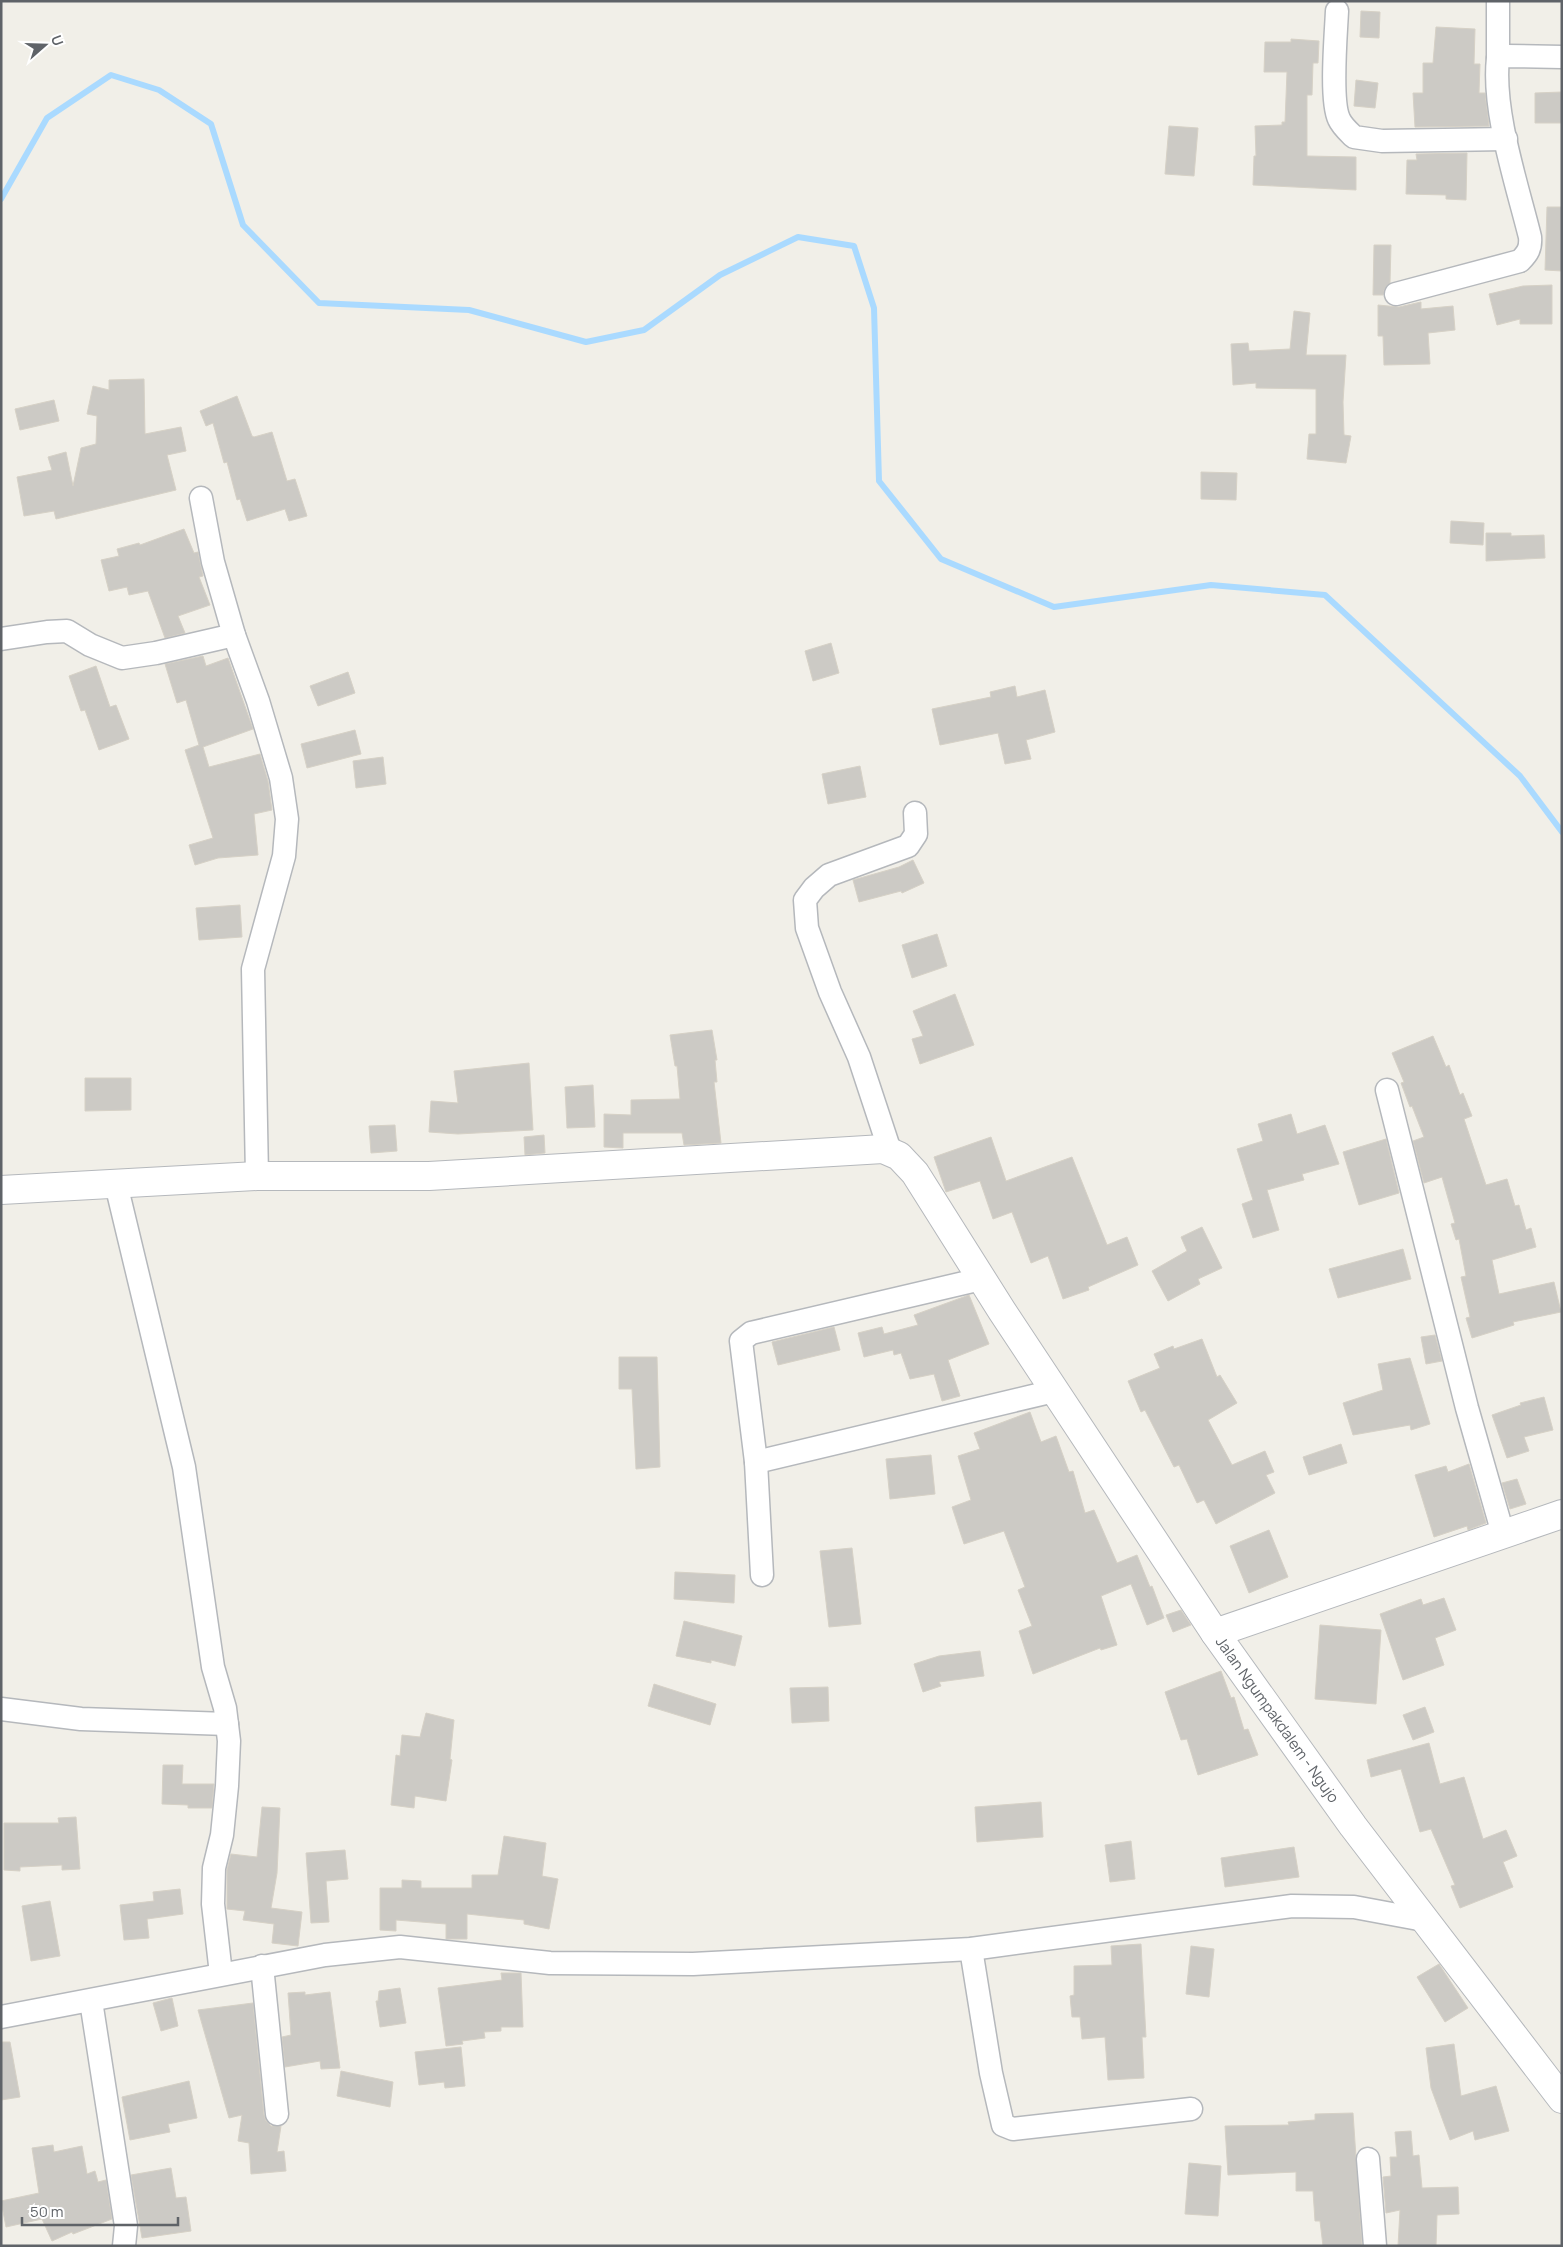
<svg xmlns="http://www.w3.org/2000/svg" width="1563" height="2247" viewBox="0 0 1563 2247" font-family="Manrope,sans-serif">
<style>
.lines{fill:none;stroke-linecap:round;stroke-linejoin:round}
.stream{stroke:#aadaff;stroke-width:6}
.building{fill:#cccac5;stroke:#d6d1c6}
.minor-casing{stroke:#b5b8bc;stroke-width:25}
.tertiary-casing{stroke:#b5b8bc;stroke-width:30}
.minor{stroke:#fff;stroke-width:22}
.tertiary{stroke:#fff;stroke-width:28}
.labels{text-anchor:middle;stroke-width:5;stroke-linejoin:round;paint-order:stroke}
.street-label{font-size:15px;fill:#5f6368;stroke:#fff}
</style>
<rect width="100%" height="100%" fill="#f1efe8"/>
<g class="lines">
<!-- stream -->
<polyline class="stream" points="1,199 47,118 111,75 159,90 211,124 243,225 319,303 469,310 586,342 644,330 720,275 798,237 854,246 874,308 879,481 941,559 1054,607 1211,585 1325,595 1520,776 1562,832"/>
</g>
<!-- building -->
<g class="building">
<polygon points="1361,11 1380,12 1379,38 1360,37"/>
<polygon points="1436,27 1475,29 1474,64 1480,64 1479,93 1485,93 1489,126 1415,127 1413,93 1423,93 1423,63 1433,63"/>
<polygon points="1291,39 1319,41 1318,63 1313,63 1312,95 1307,95 1307,156 1356,157 1356,190 1253,185 1254,156 1256,156 1255,126 1282,125 1282,122 1285,122 1287,72 1264,72 1265,42 1291,42"/>
<polygon points="1356,80 1378,83 1375,108 1354,106"/>
<polygon points="1562,92 1562,123 1535,123 1535,93"/>
<polygon points="1169,126 1198,128 1194,176 1165,174"/>
<polygon points="1467,153 1466,200 1446,199 1446,195 1406,194 1407,160 1417,160 1416,154"/>
<polygon points="1547,207 1562,207 1562,271 1545,270"/>
<polygon points="1374,245 1391,245 1390,283 1384,290 1383,295 1373,295"/>
<polygon points="1552,285 1552,324 1520,324 1520,319 1497,325 1489,294 1523,286"/>
<polygon points="1421,302 1421,309 1453,306 1455,330 1428,333 1430,364 1384,365 1383,336 1378,336 1378,305 1399,307"/>
<polygon points="1294,311 1310,313 1306,355 1346,355 1343,402 1344,435 1351,436 1346,463 1307,459 1309,434 1316,434 1316,389 1256,388 1256,383 1233,385 1231,344 1248,343 1249,351 1290,349"/>
<polygon points="144,379 145,434 181,427 186,451 167,455 176,490 56,519 54,511 24,516 17,477 52,470 48,457 66,452 73,486 81,448 96,444 97,416 87,414 93,386 109,390 109,380"/>
<polygon points="237,396 252,436 254,437 272,432 287,481 295,479 307,516 289,521 285,509 247,521 240,499 237,500 227,462 224,463 213,423 206,426 200,411"/>
<polygon points="54,400 59,421 20,430 15,409"/>
<polygon points="1201,472 1237,473 1236,500 1201,499"/>
<polygon points="1451,521 1484,523 1483,545 1450,543"/>
<polygon points="184,529 194,553 198,552 203,576 199,577 210,605 178,616 185,633 165,638 148,591 129,595 127,587 109,591 101,560 119,556 117,549 139,543 140,545"/>
<polygon points="1486,533 1511,533 1511,536 1544,535 1545,558 1486,561"/>
<polygon points="831,643 839,673 813,681 805,651"/>
<polygon points="203,656 206,666 228,658 253,729 203,747 209,767 260,754 268,781 272,810 254,814 258,855 218,858 195,865 189,845 213,838 185,750 199,745 186,700 177,703 165,664"/>
<polygon points="96,666 110,707 116,705 129,739 99,750 85,710 81,711 69,676"/>
<polygon points="348,672 355,693 318,706 310,686"/>
<polygon points="1015,686 1017,697 1045,690 1055,732 1026,740 1031,759 1005,764 998,733 940,745 932,709 991,697 990,692"/>
<polygon points="355,730 361,754 307,768 301,744"/>
<polygon points="383,757 386,784 356,788 353,761"/>
<polygon points="860,766 866,797 828,804 822,774"/>
<polygon points="913,860 924,883 902,893 901,891 859,902 853,880 899,867"/>
<polygon points="240,905 242,937 199,940 196,908"/>
<polygon points="937,934 947,966 912,978 902,945"/>
<polygon points="955,994 974,1045 920,1064 912,1039 923,1036 913,1011"/>
<polygon points="712,1030 717,1060 715,1060 717,1082 714,1082 721,1143 684,1145 682,1133 623,1133 623,1148 604,1147 604,1114 631,1115 631,1100 680,1099 677,1066 675,1066 670,1035"/>
<polygon points="1433,1036 1446,1067 1449,1065 1460,1095 1463,1093 1472,1116 1464,1119 1486,1185 1507,1179 1515,1206 1519,1205 1526,1230 1531,1228 1536,1247 1492,1260 1499,1294 1554,1282 1561,1312 1513,1322 1514,1325 1472,1338 1466,1318 1470,1317 1461,1277 1466,1276 1459,1239 1456,1240 1451,1224 1455,1223 1442,1177 1424,1183 1413,1141 1424,1137 1412,1106 1410,1107 1401,1083 1404,1082 1392,1053"/>
<polygon points="529,1063 533,1130 458,1134 429,1132 431,1101 458,1103 454,1071"/>
<polygon points="85,1078 131,1078 131,1110 85,1111"/>
<polygon points="593,1085 595,1127 567,1128 565,1087"/>
<polygon points="1291,1114 1297,1134 1325,1125 1339,1164 1302,1174 1304,1180 1267,1190 1279,1230 1253,1238 1242,1204 1253,1200 1237,1149 1263,1141 1258,1124"/>
<polygon points="395,1125 397,1151 371,1153 369,1126"/>
<polygon points="544,1135 545,1153 525,1155 524,1137"/>
<polygon points="991,1137 1006,1181 1072,1157 1107,1245 1127,1237 1138,1265 1088,1287 1089,1290 1063,1299 1048,1256 1031,1263 1012,1212 993,1219 980,1181 946,1192 934,1157"/>
<polygon points="1386,1139 1399,1193 1359,1205 1343,1152"/>
<polygon points="1202,1227 1222,1268 1198,1279 1200,1284 1168,1301 1152,1271 1187,1251 1181,1237"/>
<polygon points="1403,1249 1411,1279 1338,1298 1329,1269"/>
<polygon points="969,1295 989,1344 948,1360 960,1396 942,1401 934,1374 910,1379 901,1353 894,1355 893,1350 864,1357 858,1333 882,1327 884,1334 918,1325 914,1315"/>
<polygon points="834,1327 840,1350 778,1365 772,1342"/>
<polygon points="1435,1335 1442,1361 1426,1364 1421,1337"/>
<polygon points="1202,1339 1217,1377 1220,1375 1237,1403 1208,1420 1232,1465 1265,1451 1274,1472 1266,1475 1275,1493 1216,1524 1204,1500 1197,1503 1179,1465 1174,1467 1145,1410 1141,1412 1128,1381 1160,1368 1154,1354 1173,1346 1174,1349"/>
<polygon points="619,1357 657,1357 660,1467 636,1469 632,1389 619,1389"/>
<polygon points="1410,1358 1430,1424 1411,1430 1410,1425 1353,1435 1343,1403 1383,1390 1378,1364"/>
<polygon points="1544,1397 1553,1430 1524,1437 1529,1451 1507,1458 1492,1415 1521,1405 1520,1403"/>
<polygon points="1030,1412 1041,1442 1056,1436 1069,1472 1073,1471 1085,1513 1094,1510 1117,1563 1137,1555 1150,1587 1152,1586 1164,1618 1147,1625 1131,1584 1101,1596 1117,1645 1101,1650 1100,1648 1033,1674 1019,1631 1032,1626 1018,1590 1025,1587 1004,1531 964,1544 952,1507 971,1500 958,1456 980,1449 974,1433"/>
<polygon points="1341,1444 1347,1463 1309,1475 1303,1457"/>
<polygon points="931,1455 935,1494 890,1499 886,1459"/>
<polygon points="1469,1464 1486,1523 1468,1530 1467,1526 1434,1537 1415,1475 1446,1466 1448,1472"/>
<polygon points="1517,1479 1526,1504 1510,1509 1502,1483"/>
<polygon points="1269,1530 1288,1577 1249,1593 1230,1546"/>
<polygon points="852,1548 861,1624 829,1627 820,1551"/>
<polygon points="675,1572 735,1575 734,1603 674,1599"/>
<polygon points="1444,1598 1456,1630 1435,1638 1444,1665 1403,1680 1380,1614 1421,1599 1423,1605"/>
<polygon points="1181,1610 1191,1625 1173,1632 1166,1615"/>
<polygon points="684,1621 742,1636 735,1666 711,1660 711,1663 676,1656"/>
<polygon points="1320,1625 1381,1630 1376,1704 1315,1699"/>
<polygon points="980,1651 984,1676 939,1682 941,1686 923,1692 914,1664 939,1656"/>
<polygon points="1221,1671 1231,1698 1234,1697 1244,1730 1248,1729 1258,1755 1198,1775 1187,1739 1181,1740 1165,1692"/>
<polygon points="654,1684 716,1704 710,1725 648,1706"/>
<polygon points="828,1687 829,1721 792,1723 790,1688"/>
<polygon points="1425,1707 1434,1732 1413,1740 1403,1715"/>
<polygon points="426,1713 454,1720 450,1759 452,1760 446,1801 415,1796 414,1808 391,1805 396,1755 400,1756 402,1735 420,1737"/>
<polygon points="1429,1743 1440,1784 1464,1777 1483,1839 1506,1830 1517,1856 1503,1862 1513,1887 1460,1908 1451,1886 1455,1885 1431,1829 1420,1832 1401,1769 1371,1777 1367,1760"/>
<polygon points="163,1765 183,1765 182,1784 214,1784 212,1808 188,1808 188,1805 162,1804"/>
<polygon points="1041,1802 1043,1837 977,1842 975,1807"/>
<polygon points="262,1807 280,1808 277,1873 271,1908 302,1912 298,1946 272,1943 274,1924 243,1920 245,1911 227,1909 227,1870 231,1854 257,1857"/>
<polygon points="76,1817 80,1869 62,1870 62,1865 20,1867 20,1871 4,1870 4,1823 59,1823 58,1818"/>
<polygon points="504,1836 546,1843 542,1876 558,1879 549,1929 524,1924 524,1920 467,1914 467,1939 446,1939 446,1924 396,1920 396,1931 380,1930 380,1888 402,1888 402,1880 421,1881 421,1888 472,1888 472,1875 498,1875"/>
<polygon points="1131,1841 1135,1879 1110,1882 1105,1845"/>
<polygon points="1294,1847 1299,1877 1225,1887 1221,1858"/>
<polygon points="345,1850 348,1879 326,1881 329,1922 311,1923 306,1853"/>
<polygon points="180,1889 183,1914 147,1919 149,1938 124,1940 120,1905 154,1901 153,1892"/>
<polygon points="50,1901 60,1956 31,1961 22,1906"/>
<polygon points="1141,1944 1146,2037 1142,2037 1144,2078 1108,2080 1105,2037 1082,2039 1080,2017 1072,2017 1070,1996 1074,1995 1074,1966 1112,1965 1111,1946"/>
<polygon points="1191,1946 1214,1949 1209,1997 1186,1994"/>
<polygon points="1439,1964 1468,2008 1445,2022 1417,1977"/>
<polygon points="501,1973 521,1973 523,2027 501,2027 501,2031 484,2032 485,2038 462,2041 463,2044 446,2046 438,1988 502,1980"/>
<polygon points="400,1988 406,2023 380,2027 376,2001 378,2001 379,1991"/>
<polygon points="305,1992 305,1995 330,1992 340,2068 321,2069 320,2061 285,2067 282,2037 291,2035 288,1993"/>
<polygon points="172,1998 178,2026 161,2031 153,2003"/>
<polygon points="253,2003 264,2115 266,2121 271,2126 281,2126 277,2152 284,2151 286,2171 251,2174 249,2143 238,2141 242,2115 229,2118 198,2010"/>
<polygon points="1,2042 10,2042 20,2097 1,2100"/>
<polygon points="1454,2044 1461,2096 1496,2086 1509,2131 1475,2140 1473,2131 1450,2140 1431,2088 1426,2048"/>
<polygon points="461,2047 465,2086 445,2088 444,2082 419,2085 415,2052"/>
<polygon points="341,2071 393,2082 390,2107 337,2096"/>
<polygon points="189,2081 197,2118 168,2124 170,2132 130,2140 122,2097"/>
<polygon points="1353,2113 1362,2246 1323,2246 1320,2221 1315,2221 1313,2191 1296,2191 1296,2172 1228,2175 1225,2126 1289,2125 1288,2122 1315,2120 1315,2114"/>
<polygon points="1411,2131 1413,2156 1419,2155 1422,2188 1458,2187 1459,2214 1437,2215 1436,2246 1398,2246 1400,2210 1386,2213 1383,2177 1391,2176 1390,2157 1397,2157 1395,2132"/>
<polygon points="53,2145 54,2152 82,2146 87,2174 95,2171 98,2182 106,2180 112,2219 73,2234 72,2232 52,2241 42,2219 6,2227 1,2201 39,2193 32,2148"/>
<polygon points="1189,2163 1221,2166 1218,2216 1185,2214"/>
<polygon points="171,2168 176,2198 186,2197 191,2231 142,2238 131,2175"/>
</g>
<g class="lines">
<!-- minor casing -->
<g class="minor-casing">
<g id="minor">
<polyline points="1498,1 1498,58"/>
<path d="M1337 11C1336 34 1330 100 1339 119 1342 126 1349 132 1354 137L1382 141 1506 139"/>
<path d="M1396 294 1520 261C1528 253 1531 248 1530 237 1517 184 1492 111 1498 58L1507 56 1562 57"/>
<polyline points="201,498 213,562 234,635 258,701 281,778 287,819 284,856 253,969 257,1176"/>
<polyline points="1,639 47,632 67,631 90,645 122,658 156,653 234,635"/>
<polyline points="1387,1090 1467,1408 1503,1534"/>
<polyline points="890,1151 859,1057 830,992 807,928 805,900 814,888 829,875 908,846 916,834 915,813"/>
<polyline points="116,1184 184,1467 213,1667 225,1708 229,1741 227,1786 222,1835 214,1868 213,1904 221,1974"/>
<polyline points="756,1462 1054,1391"/>
<polyline points="762,1575 756,1462 741,1341 751,1333 981,1279"/>
<polyline points="1,1709 81,1719 227,1724"/>
<polyline points="971,1949 991,2073 1003,2125 1013,2129 1191,2109"/>
<polyline points="262,1966 277,2114"/>
<polyline points="91,2001 126,2226 124,2246"/>
<polyline points="1,2017 325,1955 400,1947 550,1963 693,1964 971,1949 1292,1906 1354,1907 1424,1920"/>
<polyline points="1368,2159 1375,2246"/>
</g>
</g>
<!-- tertiary casing -->
<g class="tertiary-casing">
<g id="tertiary">
<path id="s1" d="M1 1190 257 1176H429L883 1149 899 1156 915 1173 1002 1311 1215 1633 1353 1826 1562 2099"/>
<polyline points="1215,1633 1562,1514"/>
</g>
</g>
<!-- minor -->
<use href="#minor" class="minor"/>
<!-- tertiary -->
<use href="#tertiary" class="tertiary"/>
</g>
<g class="labels">
<!-- street labels -->
<g class="street-label">
<text dy="5" stroke="none"><textPath href="#s1" startOffset="1580">Jalan Ngumpakdalem - Ngujo</textPath></text>
</g>
</g>
<!-- border -->
<rect width="1563" height="2247" fill="none" stroke="#5f6368" stroke-width="5"/>
<!-- north arrow -->
<g transform="translate(45 45) rotate(70)" stroke="#ffffff" stroke-width="4" paint-order="stroke">
<path d="M0-4L9 19L0 12L-9 19Z" fill="#5f6368"/>
<text y="-8" font-size="14" font-weight="bold" text-anchor="middle" fill="#5f6368">U</text>
</g>
<!-- scale -->
<path d="M22 2217v8h156v-8" fill="none" stroke="#5f6368" stroke-width="2.5"/>
<text x="30" y="2217" font-size="15" fill="#5f6368" stroke="#ffffff" stroke-width="4" paint-order="stroke">50 m</text>
</svg>
